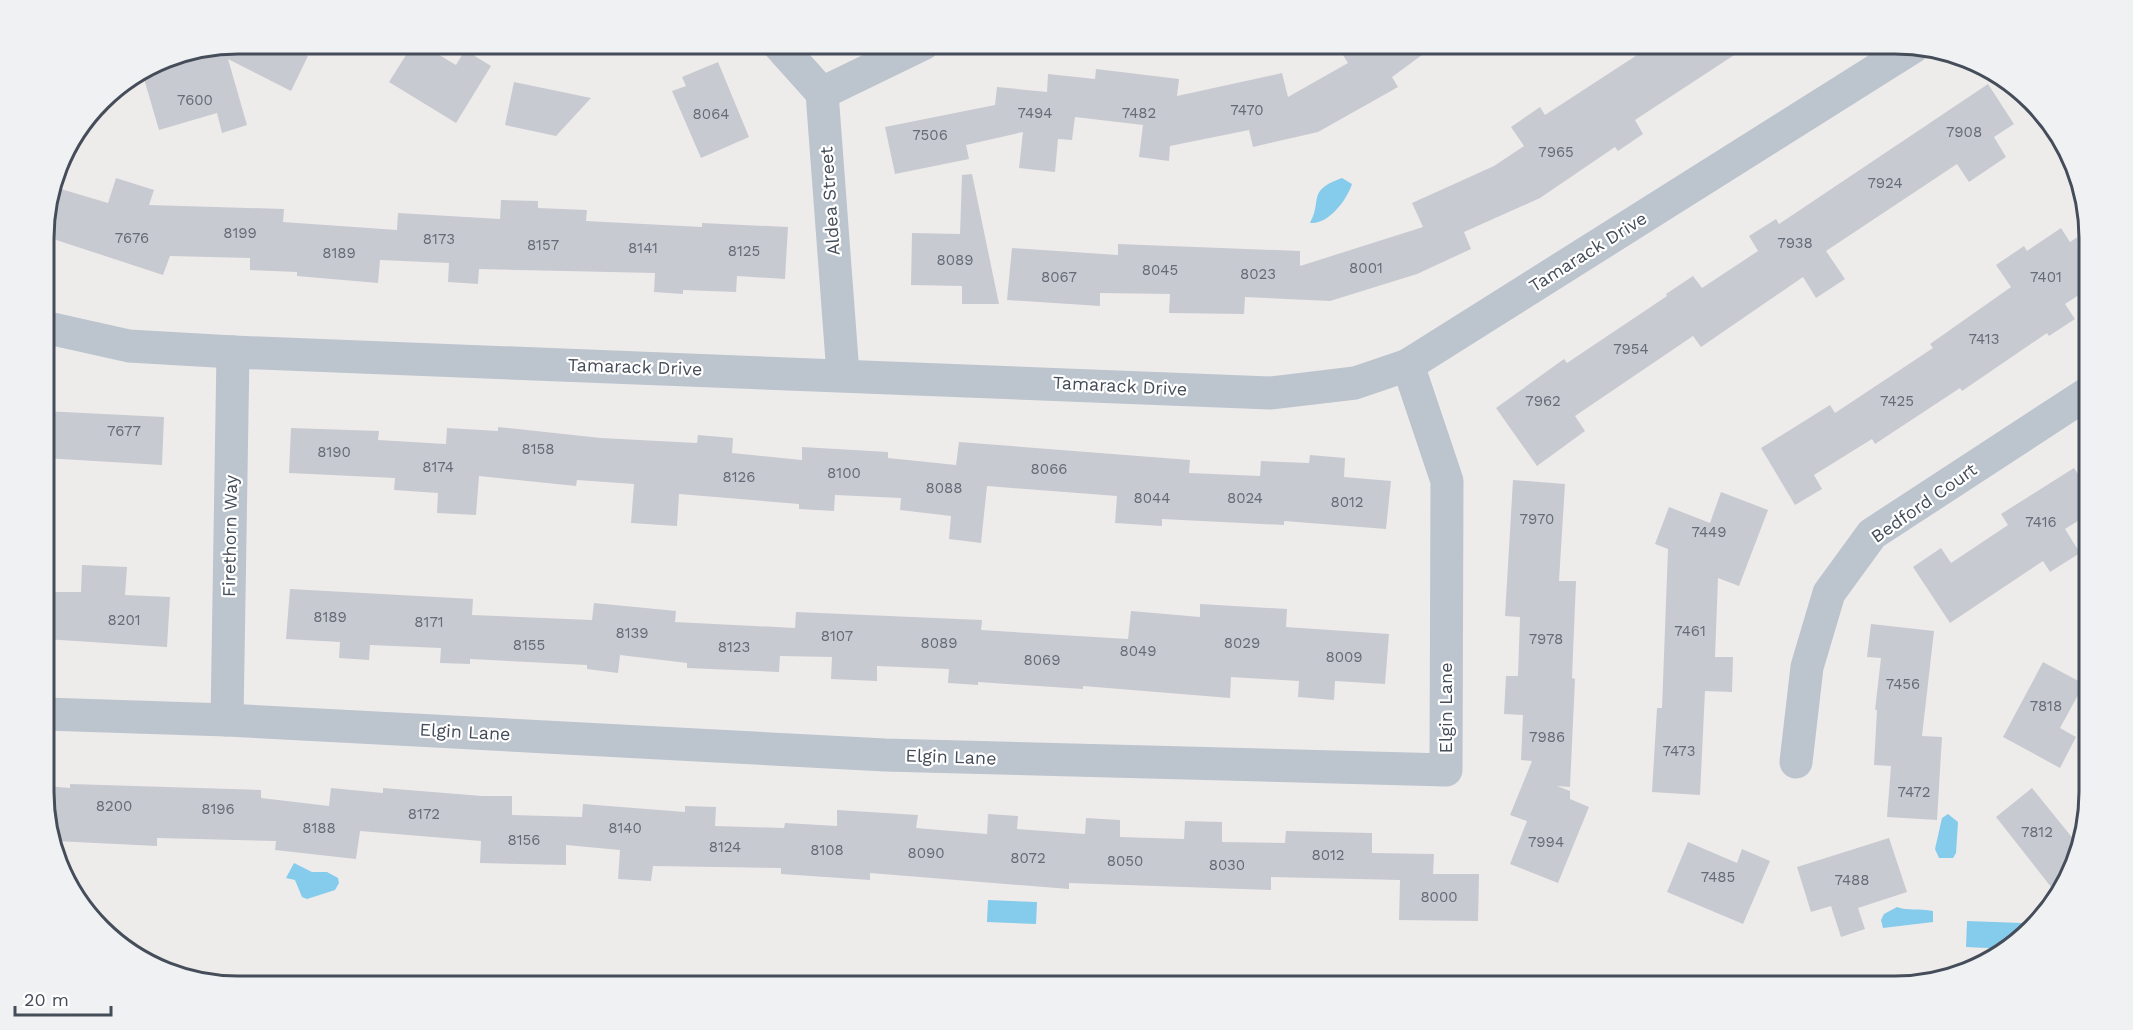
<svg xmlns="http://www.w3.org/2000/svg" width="2133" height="1030" viewBox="0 0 2133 1030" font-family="'Work Sans',sans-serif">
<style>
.water{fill:#85cbeb}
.building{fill:#c8cad1}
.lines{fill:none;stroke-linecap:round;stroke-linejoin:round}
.minor{stroke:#bcc4ce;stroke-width:33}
.labels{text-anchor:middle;stroke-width:4.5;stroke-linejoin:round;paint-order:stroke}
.number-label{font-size:15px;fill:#656c77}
.street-label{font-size:18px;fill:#444d59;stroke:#fff}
.rim{fill:none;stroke:#444d59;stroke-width:3}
</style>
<rect width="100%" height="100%" fill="#eeebeb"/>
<!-- water -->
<g class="water">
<path d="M1342 178 1352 184C1347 200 1328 225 1310 223 1323 200 1306 191 1342 178Z"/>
<polygon points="1948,814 1958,822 1956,853 1953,858 1939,858 1935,849 1942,818"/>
<polygon points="294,863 312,872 327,872 338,878 339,883 335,890 307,899 302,897 295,880 286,878"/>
<polygon points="988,900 1037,902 1036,924 987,922"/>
<path d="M1897 907C1907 911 1919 908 1933 911V922L1883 928 1881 920 1884 914Z"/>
<polygon points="1967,921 2022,923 2022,937 2009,949 1966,947"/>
</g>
<!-- building -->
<g class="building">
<polygon points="238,44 281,44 308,56 291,91 228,59 247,125 222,133 217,113 159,130 142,72 164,58"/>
<polygon points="413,44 421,44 456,65 465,50 491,66 456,123 389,82"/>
<polygon points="1336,44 1437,44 1392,77 1398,87 1318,132 1253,147 1249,130 1170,146 1169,161 1139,157 1143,125 1075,117 1072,140 1058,139 1055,172 1019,168 1023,132 966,145 969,159 895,174 885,127 995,105 997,87 1047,92 1048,74 1095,79 1096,69 1179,79 1177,96 1282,73 1288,97 1348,63"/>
<polygon points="1654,44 1751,44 1635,120 1643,134 1618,151 1615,147 1540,198 1464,232 1471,249 1417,274 1330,301 1245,297 1244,314 1169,313 1170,294 1100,293 1100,306 1007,300 1012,248 1118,255 1118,244 1300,251 1300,266 1423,227 1412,203 1494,166 1524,146 1511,127 1540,107 1545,115"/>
<polygon points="718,62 749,137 701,158 672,91 686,86 682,77"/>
<polygon points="514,82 591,98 556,136 505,125"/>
<polygon points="1988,84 2014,124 1994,137 2006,157 1969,182 1957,164 1826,251 1845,279 1816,298 1803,277 1701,347 1693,336 1575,416 1585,431 1537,466 1496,408 1564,359 1567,363 1667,296 1666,294 1693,276 1702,288 1758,251 1749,236 1776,219 1779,224"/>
<polygon points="972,174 999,304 962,304 962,286 911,285 912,233 960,234 962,175"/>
<polygon points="116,178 154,190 149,205 284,209 283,222 397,230 398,213 500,219 501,200 538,201 538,208 587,210 586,221 702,227 702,223 788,227 785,279 737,276 736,292 683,290 683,294 654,292 655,273 479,269 478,284 448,282 449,263 380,260 378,283 297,276 297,272 250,270 250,258 170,256 163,275 44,236 44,225 54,187 108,203"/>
<polygon points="2061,228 2070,242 2088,230 2088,289 2065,304 2075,319 2049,336 2047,333 1962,391 1960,388 1875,444 1872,439 1814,475 1822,489 1795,505 1761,448 1830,405 1835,413 1933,348 1930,344 2011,287 1996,265 2024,246 2027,251"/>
<polygon points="44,411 164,417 162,465 44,458"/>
<polygon points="498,427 601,438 697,443 698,435 733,438 732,453 802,460 802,447 888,452 888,458 956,465 959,442 1190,460 1189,473 1260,476 1261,461 1309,463 1310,455 1345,458 1344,477 1391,481 1386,529 1284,521 1284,525 1162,519 1162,526 1115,523 1117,496 987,486 981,543 949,539 951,516 900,510 901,498 835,495 834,511 799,509 799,504 679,494 677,526 631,523 634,484 577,480 576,486 479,476 476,515 437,513 438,493 394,490 395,478 289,473 291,428 379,431 378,440 446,444 447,428 498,431"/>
<polygon points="2074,468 2089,491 2089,514 2065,529 2080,553 2050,572 2043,561 1950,623 1913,567 1941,548 1951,563 2008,525 2001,514"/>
<polygon points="1513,480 1565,484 1559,581 1576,581 1572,678 1575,679 1570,787 1557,786 1570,791 1570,799 1589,807 1558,883 1510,864 1527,821 1510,815 1532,761 1521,760 1523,715 1504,714 1506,676 1518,676 1520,617 1505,616"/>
<polygon points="1721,492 1768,510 1739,586 1718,578 1715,657 1733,657 1732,692 1705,691 1700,795 1652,792 1657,708 1662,708 1668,549 1655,544 1669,507 1710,523"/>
<polygon points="82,565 127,567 125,595 170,597 167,647 45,639 45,592 81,592"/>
<polygon points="290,589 473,599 472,615 592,620 594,603 676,611 675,622 795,628 796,612 982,620 981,630 1128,639 1131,611 1200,617 1200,604 1287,609 1286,627 1389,634 1385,684 1335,681 1334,700 1298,697 1299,681 1231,677 1230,698 1083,686 1083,689 978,682 978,685 948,683 949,669 877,666 877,681 831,679 832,657 780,656 779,672 687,668 687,663 620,655 618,673 587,669 587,665 470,659 470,664 440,663 441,648 370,645 369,660 339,658 340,642 286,639"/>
<polygon points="1871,624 1934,631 1922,736 1942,737 1937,820 1887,817 1891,766 1874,765 1877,710 1875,710 1881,658 1867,657"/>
<polygon points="2043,662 2084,684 2060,728 2076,737 2060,768 2003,737"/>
<polygon points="70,784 261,790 261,798 329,806 331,788 383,793 383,788 482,796 512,796 512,815 582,817 583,804 685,812 685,806 716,807 715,826 784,828 785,823 837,826 837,810 918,815 916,828 987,834 988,814 1018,816 1017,829 1085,834 1086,818 1120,820 1120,837 1184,839 1185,821 1222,822 1222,842 1285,843 1286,831 1372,833 1372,853 1434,854 1433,874 1479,874 1478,921 1399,920 1400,880 1271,877 1271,890 1069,883 1069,889 870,873 870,880 781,874 781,868 653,866 651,881 618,879 620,850 566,845 566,865 480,863 481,841 360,831 356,859 275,850 276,841 157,838 157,846 55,841 45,817 45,786 70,788"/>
<polygon points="2032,788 2079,846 2073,869 2051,887 1996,817"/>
<polygon points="1889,838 1907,892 1858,908 1865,929 1841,937 1831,906 1811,912 1797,867"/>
<polygon points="1688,842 1737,863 1742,849 1770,861 1743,924 1667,892"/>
</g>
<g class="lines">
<!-- minor -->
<g class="minor">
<polyline points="778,44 822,93 843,374"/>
<polyline points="822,93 923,44"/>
<polyline points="44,327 129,346 233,352 1270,393 1355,383 1408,365 1913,47"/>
<polyline points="45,714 227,720 885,755 1446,770 1447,481 1408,365"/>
<polyline points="227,720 233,352"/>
<polyline points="1796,762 1807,667 1829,593 1872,534 2088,393"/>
</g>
</g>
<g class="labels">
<!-- number labels -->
<g class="number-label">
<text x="195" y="105">7600</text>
<text x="1247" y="115">7470</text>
<text x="1035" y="118">7494</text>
<text x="1139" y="118">7482</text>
<text x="711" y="119">8064</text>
<text x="1964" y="137">7908</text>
<text x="930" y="140">7506</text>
<text x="1556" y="157">7965</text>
<text x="1885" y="188">7924</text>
<text x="240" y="238">8199</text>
<text x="132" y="243">7676</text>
<text x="439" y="244">8173</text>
<text x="1795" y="248">7938</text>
<text x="543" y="250">8157</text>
<text x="643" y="253">8141</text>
<text x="744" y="256">8125</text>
<text x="339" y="258">8189</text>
<text x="955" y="265">8089</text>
<text x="1366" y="273">8001</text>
<text x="1160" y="275">8045</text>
<text x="1258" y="279">8023</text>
<text x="1059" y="282">8067</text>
<text x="2046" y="282">7401</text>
<text x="1984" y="344">7413</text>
<text x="1631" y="354">7954</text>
<text x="1543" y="406">7962</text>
<text x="1897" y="406">7425</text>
<text x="124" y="436">7677</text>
<text x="538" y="454">8158</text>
<text x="334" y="457">8190</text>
<text x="438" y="472">8174</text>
<text x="1049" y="474">8066</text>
<text x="844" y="478">8100</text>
<text x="739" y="482">8126</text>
<text x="944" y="493">8088</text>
<text x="1152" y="503">8044</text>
<text x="1245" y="503">8024</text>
<text x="1347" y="507">8012</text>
<text x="1537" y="524">7970</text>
<text x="2041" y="527">7416</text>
<text x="1709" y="537">7449</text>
<text x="330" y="622">8189</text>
<text x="124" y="625">8201</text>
<text x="429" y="627">8171</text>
<text x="1690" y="636">7461</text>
<text x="632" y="638">8139</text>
<text x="837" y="641">8107</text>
<text x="1546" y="644">7978</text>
<text x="939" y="648">8089</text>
<text x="1242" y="648">8029</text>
<text x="529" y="650">8155</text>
<text x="734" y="652">8123</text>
<text x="1138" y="656">8049</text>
<text x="1344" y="662">8009</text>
<text x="1042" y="665">8069</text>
<text x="1903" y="689">7456</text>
<text x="2046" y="711">7818</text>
<text x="1547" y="742">7986</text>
<text x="1679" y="756">7473</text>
<text x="1914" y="797">7472</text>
<text x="114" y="811">8200</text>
<text x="218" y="814">8196</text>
<text x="424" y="819">8172</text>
<text x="319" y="833">8188</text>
<text x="625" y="833">8140</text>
<text x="2037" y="837">7812</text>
<text x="524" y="845">8156</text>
<text x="1546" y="847">7994</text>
<text x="725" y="852">8124</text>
<text x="827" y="855">8108</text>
<text x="926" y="858">8090</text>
<text x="1328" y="860">8012</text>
<text x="1028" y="863">8072</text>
<text x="1125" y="866">8050</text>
<text x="1227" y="870">8030</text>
<text x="1718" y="882">7485</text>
<text x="1852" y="885">7488</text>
<text x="1439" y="902">8000</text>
</g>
<!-- street labels -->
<g class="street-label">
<text transform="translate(830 201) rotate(-94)" y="6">Aldea Street</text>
<text transform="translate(1588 252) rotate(-32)" y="6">Tamarack Drive</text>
<text transform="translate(635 367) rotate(2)" y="6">Tamarack Drive</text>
<text transform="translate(1120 386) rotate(3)" y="6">Tamarack Drive</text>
<text transform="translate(1924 503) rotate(-35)" y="6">Bedford Court</text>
<text transform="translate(230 536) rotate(-89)" y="6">Firethorn Way</text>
<text transform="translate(1446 708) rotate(-90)" y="6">Elgin Lane</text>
<text transform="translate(465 732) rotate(3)" y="6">Elgin Lane</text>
<text transform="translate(951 757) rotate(2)" y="6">Elgin Lane</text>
</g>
</g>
<!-- crop -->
<path d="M0 0H2133V1030H0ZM238 54H1895A184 184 0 0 1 2079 238V792A184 184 0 0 1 1895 976H238A184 184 0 0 1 54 792V238A184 184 0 0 1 238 54Z" fill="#f0f1f2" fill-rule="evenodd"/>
<path class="rim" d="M238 54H1895A184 184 0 0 1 2079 238V792A184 184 0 0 1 1895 976H238A184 184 0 0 1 54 792V238A184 184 0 0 1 238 54Z"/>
<!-- scale -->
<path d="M15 1006v9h96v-9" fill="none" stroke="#444d59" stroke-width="3"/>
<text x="24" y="1006" font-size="18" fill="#444d59" stroke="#ffffff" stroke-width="4.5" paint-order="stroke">20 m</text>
</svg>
